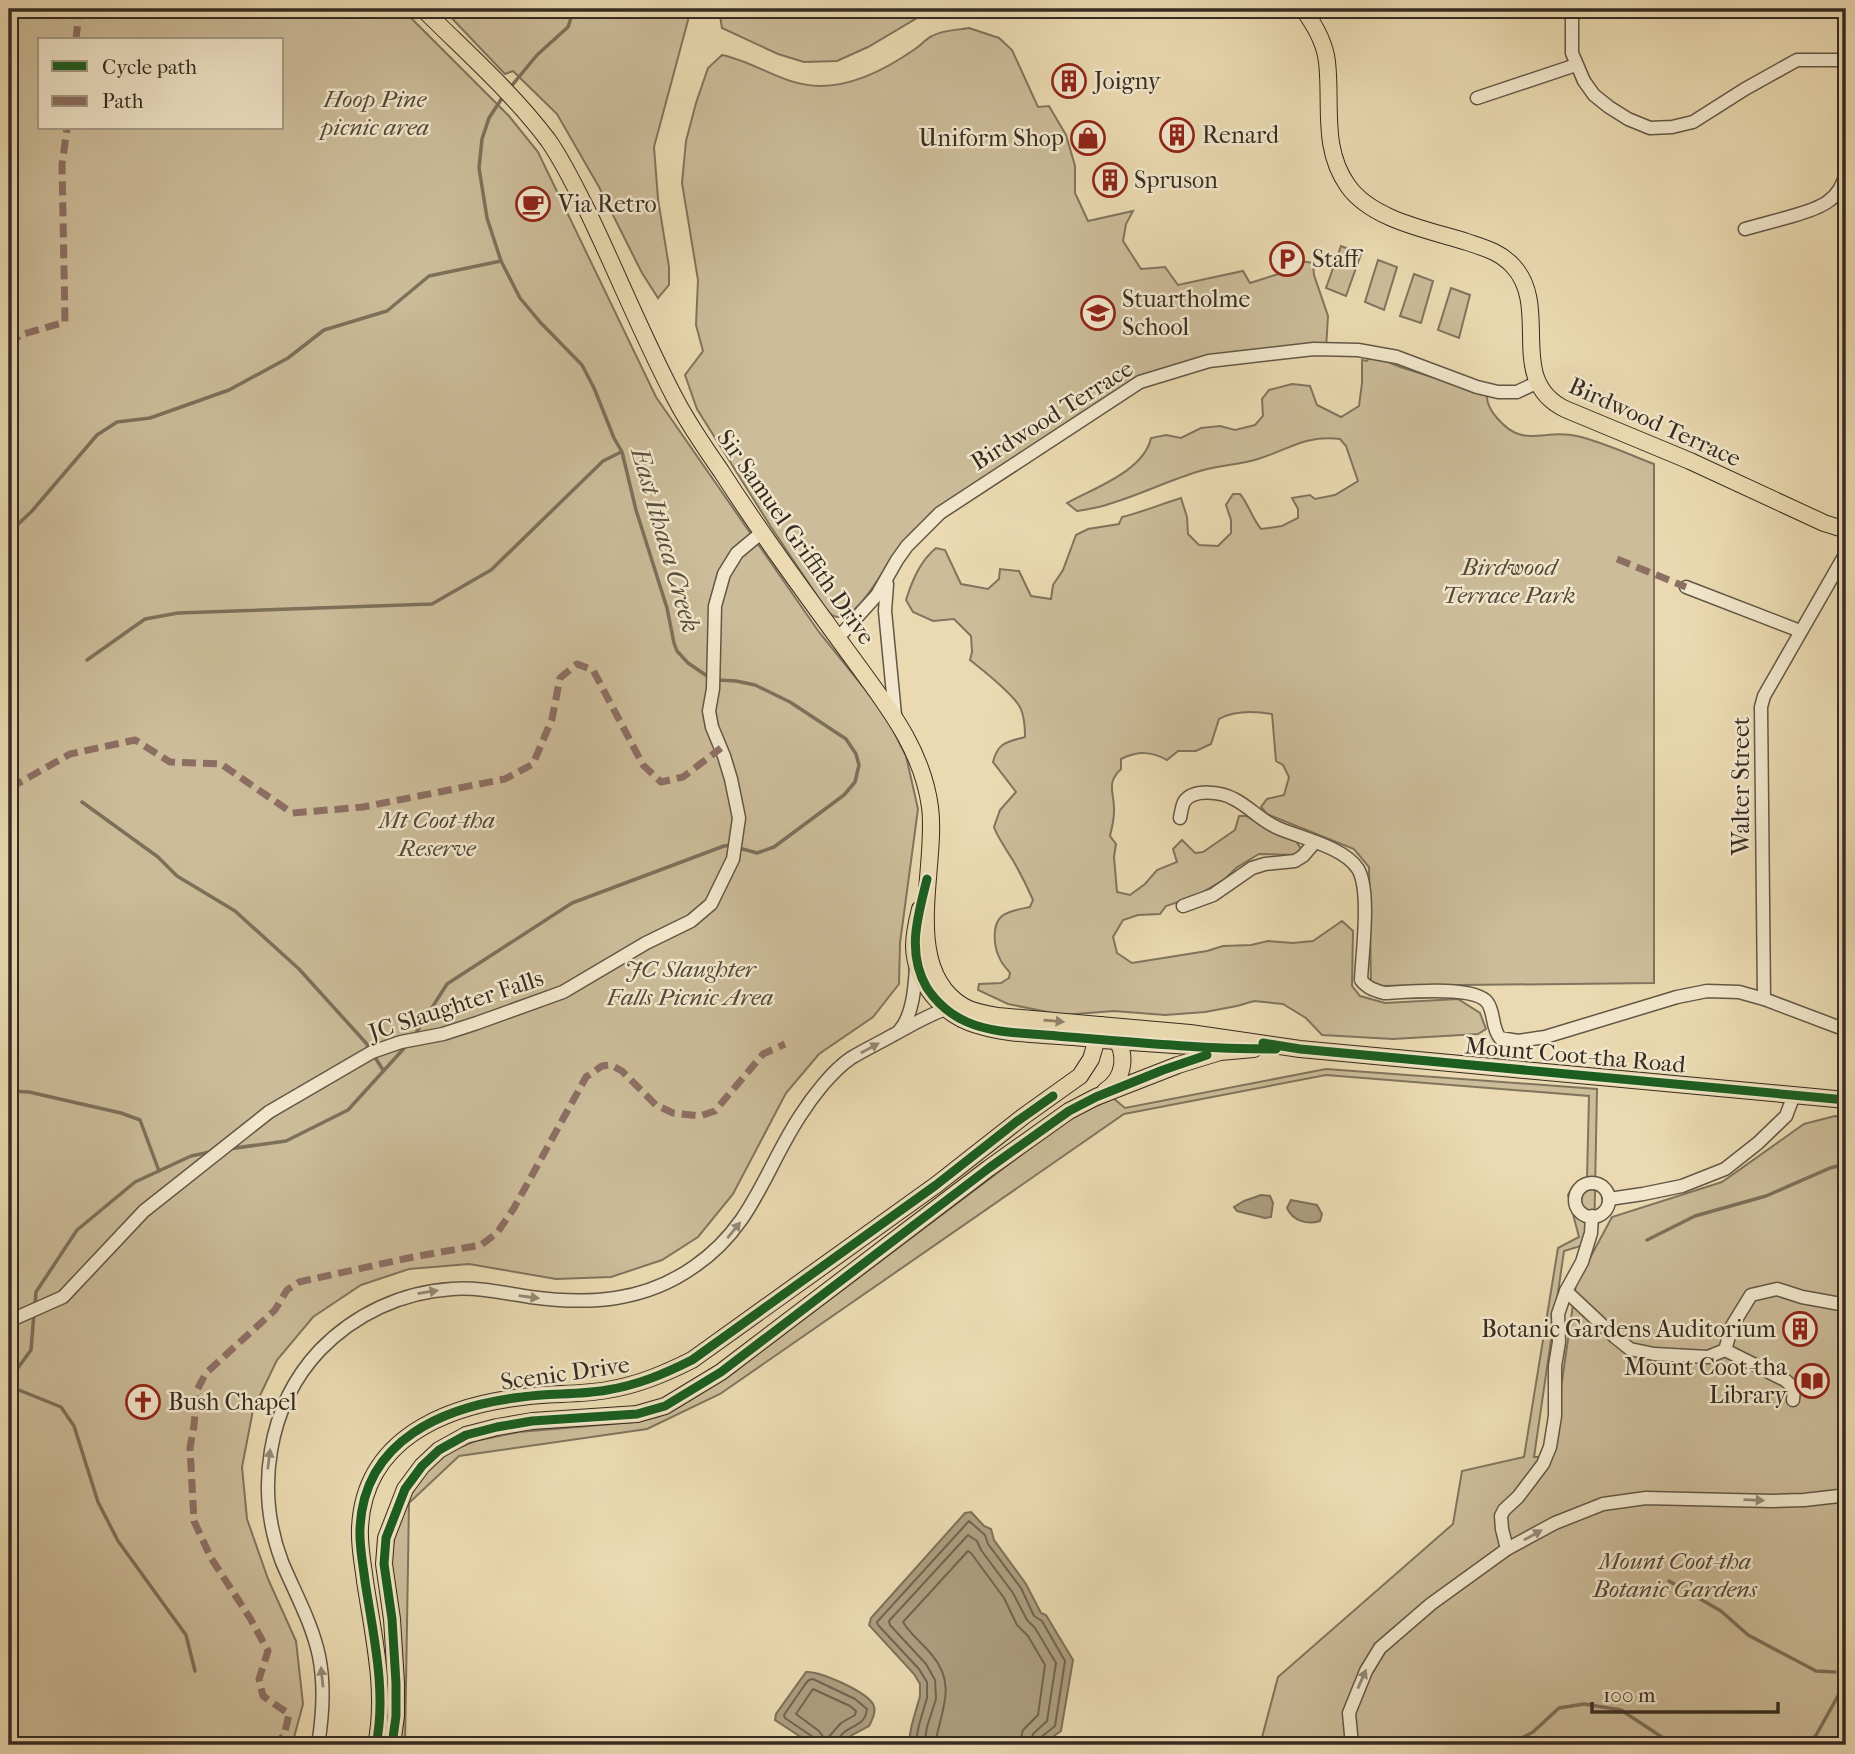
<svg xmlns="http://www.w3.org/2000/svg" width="1855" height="1754" viewBox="0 0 1855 1754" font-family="'IM FELL French Canon',serif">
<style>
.green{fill:#ccbc99;stroke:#80745e;stroke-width:2;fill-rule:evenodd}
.water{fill:#ad9e80;stroke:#7d705a;stroke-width:2}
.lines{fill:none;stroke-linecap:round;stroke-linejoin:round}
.shore{stroke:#716451;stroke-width:2}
.stream{stroke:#7d705a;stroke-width:3.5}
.minor-casing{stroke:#625746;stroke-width:15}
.major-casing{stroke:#352b22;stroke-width:18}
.minor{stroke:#f2e7cc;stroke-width:12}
.major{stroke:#ebdab1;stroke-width:16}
.quiet{stroke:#8d6e63;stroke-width:7;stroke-dasharray:14 7;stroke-linecap:butt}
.cycleway-casing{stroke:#f2e7cc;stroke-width:13}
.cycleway{stroke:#1b5e20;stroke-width:9}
.oneway{fill:#90826a}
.oneway2{fill:#948977}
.labels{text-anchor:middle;stroke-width:5;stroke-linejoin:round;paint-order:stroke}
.poi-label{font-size:24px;fill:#352b22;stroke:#f2e7cc;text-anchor:start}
.park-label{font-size:24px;font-style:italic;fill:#53483a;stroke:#f2e7cc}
.street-label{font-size:24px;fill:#352b22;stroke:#f2e7cc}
.water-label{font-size:26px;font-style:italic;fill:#594e3e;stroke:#f2e7cc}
</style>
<rect width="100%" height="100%" fill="#ebdab1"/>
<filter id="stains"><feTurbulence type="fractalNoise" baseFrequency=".00286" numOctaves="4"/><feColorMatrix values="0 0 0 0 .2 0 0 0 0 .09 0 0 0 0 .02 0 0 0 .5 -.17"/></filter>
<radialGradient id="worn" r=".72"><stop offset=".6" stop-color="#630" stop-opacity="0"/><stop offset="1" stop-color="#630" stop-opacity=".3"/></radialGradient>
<!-- green -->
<g class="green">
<path d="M9 9H402L509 116 538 152 656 397 819 632 885 714 906 756 918 809 900 943 899 984 873 1017 819 1054 786 1093 733 1194 698 1237 662 1260 611 1277 556 1279 469 1264 409 1269 361 1285 313 1317 277 1360 253 1410 242 1467 247 1519 268 1579 296 1641 303 1704 292 1745H9ZM40 40H282V128H40Z"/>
<polygon points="443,9 691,9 654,147 658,199 669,267 669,285 658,298 642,273 599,187 557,114 513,71 505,74"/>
<polygon points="723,9 937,9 929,11 868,47 837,61 804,62 778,54 722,28 720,16"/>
<path d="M969 28 999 38 1012 50 1038 107 1049 106 1066 135 1075 166V193L1088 221 1133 211 1126 224 1123 241 1141 269 1165 267 1178 285 1243 271 1250 283 1291 270 1302 261 1313 263 1314 275 1328 316 1326 349 1244 357 1140 382 914 530C908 537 902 544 896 551 886 565 856 625 834 616 831 615 829 612 826 609L771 527 697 409 685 375 703 351 696 325 698 280 682 183 686 141 696 103 708 68 722 55C756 62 784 86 820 86 854 86 888 68 915 49 921 45 926 39 932 36 942 30 958 30 969 28Z"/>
<polygon points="1341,246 1361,254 1346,296 1326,288"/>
<polygon points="1378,260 1397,267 1384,310 1365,302"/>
<polygon points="1414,274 1433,281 1421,323 1400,316"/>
<polygon points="1451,288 1470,295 1459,338 1438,330"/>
<path d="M1371 355 1400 367 1487 394C1486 403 1491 411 1497 418 1524 450 1543 428 1577 436 1603 442 1630 455 1654 464V983L1371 986 1369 867 1354 849 1267 814 1261 807 1267 799 1284 795 1289 777 1283 765 1276 761 1272 714C1254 711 1235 710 1219 719L1211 744 1196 751H1178L1167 760C1151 751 1138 751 1121 759V769C1105 784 1115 793 1114 812 1114 820 1112 828 1110 836L1116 844 1114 857 1117 892 1130 895 1145 884 1157 870 1177 862 1173 849 1182 840 1195 853 1203 852 1235 830 1239 816H1246L1267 828 1294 838 1301 849 1296 855 1259 854 1236 868 1225 879 1196 896 1166 906 1160 914 1138 915 1123 920 1113 937 1117 953 1132 963 1207 951 1223 946 1251 945 1268 941 1293 943 1313 941 1342 921 1353 931 1352 986 1360 996 1385 1003 1458 999 1480 1013 1486 1029 1478 1034 1393 1039 1322 1035 1306 1018 1283 1004 1254 1001 1237 1006 1205 1012 1165 1015 1114 1011 1062 1015 1008 1004 978 990 979 984 1001 983 1009 978 1010 973C1007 969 1002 964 1000 959 994 948 991 925 1002 916 1010 910 1021 909 1030 907L1033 900C1026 884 1017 866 1007 851 1002 842 997 836 994 827L1000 810 1016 792 993 762C998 742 1007 742 1025 737 1025 727 1024 712 1018 704 1008 690 984 671 970 660L972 652 971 636 954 619 933 621 913 612 906 600C912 581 920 561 936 548L945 550 961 584 988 589 999 579 1000 569 1019 571 1031 596 1051 599 1053 585 1063 570 1076 535 1088 529 1119 524 1122 517C1143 512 1161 504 1181 498L1187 517 1188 534 1199 545 1218 546 1231 533V520L1226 505 1233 494H1240C1249 505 1252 518 1261 529L1282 526 1298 518V509L1292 498 1310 495 1315 499 1335 495 1358 481 1346 446 1340 439C1305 435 1290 449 1258 459 1240 465 1219 465 1200 471 1169 480 1140 495 1109 504 1099 508 1088 509 1077 511L1067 503C1094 488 1144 471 1151 438L1166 435 1181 438 1201 428 1220 426 1235 430 1255 425 1263 416 1262 399 1269 390 1292 384 1310 386 1317 405 1341 417 1359 406 1362 383V360L1367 361Z"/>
<polygon points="1326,1069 1597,1089 1594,1242 1564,1251 1534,1457 1551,1457 1576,1284 1612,1217 1722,1182 1804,1124 1835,1116 1846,1117 1846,1745 1260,1745 1278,1677 1453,1524 1462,1471 1524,1457 1558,1248 1579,1237 1568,1195 1574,1185 1587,1178 1589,1096 1326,1075 1124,1114 720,1394 647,1429 459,1456 409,1503 405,1745 398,1745 391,1562 396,1519 426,1469 449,1452 475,1441 519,1432 635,1422 657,1417 678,1407 734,1372 1042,1139 1077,1115 1113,1098 1125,1108"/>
</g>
<!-- water -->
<g class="water">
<polygon points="1261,1195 1270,1196 1273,1203 1271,1217 1265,1218 1237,1211 1234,1207 1244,1201"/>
<path d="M1291 1200 1317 1205 1322 1214 1320 1221C1307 1225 1293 1221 1287 1208Z"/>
<polygon points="971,1512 984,1526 991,1529 994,1540 1026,1584 1041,1613 1046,1615 1073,1660 1061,1731 1044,1743 1036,1745 999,1745 999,1743 992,1745 908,1745 912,1724 920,1696 920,1684 914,1674 869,1625 871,1618 965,1513"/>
<path d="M806 1672C820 1671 865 1691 873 1704 877 1711 872 1720 869 1726L852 1735 841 1745H813L775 1720 776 1714Z"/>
</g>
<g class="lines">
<!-- shore -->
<g class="shore">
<polygon points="813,1689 850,1706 856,1711 855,1715 841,1723 827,1739 824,1738 819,1731 796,1714"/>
<path d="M815 1745 813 1737 785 1718 784 1715 806 1683 809 1680 813 1679 855 1699 867 1709C865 1731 841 1723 837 1745"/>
<polyline points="915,1745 919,1725 927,1698 927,1682 919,1669 878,1625 877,1622 969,1521 985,1535 988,1544 1021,1588 1034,1616 1042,1621 1065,1661 1055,1726 1040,1738 1038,1745"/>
<polyline points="924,1745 927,1727 936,1699 935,1680 926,1664 890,1625 889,1621 968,1535 977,1541 981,1550 1013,1593 1027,1620 1035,1628 1056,1663 1047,1721 1033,1734 1030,1745"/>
<path d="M935 1745C940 1712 958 1686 932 1655 923 1644 910 1634 903 1622L968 1551 971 1553 1004 1598 1017 1625 1028 1636 1045 1665 1038 1715 1023 1730 1019 1745"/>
</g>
<!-- stream -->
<g class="stream">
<polyline points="509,89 537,55 568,27 574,9"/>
<polyline points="504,95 489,118 482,139 479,168 487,218 501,261 520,298 540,322 582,365 594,388 614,438 622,452 636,510 667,608 674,643 677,651 688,663 710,678"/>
<polyline points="9,533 32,511 97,435 117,422 150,418 229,390 288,358 324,330 387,311 429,276 501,261"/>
<polyline points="87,660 145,619 178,613 432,604 491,570 603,461 621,452"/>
<polyline points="718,680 736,681 755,685 790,702 846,739 856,754 859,765 855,782 844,795 774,847 757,853 739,848"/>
<polyline points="82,802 158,857 177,876 235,911 299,969 366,1043 383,1070"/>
<polyline points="414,1036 447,984 572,903 724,846 732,845"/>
<polyline points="9,1091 29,1092 121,1113 140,1120 159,1171"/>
<polyline points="228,1149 286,1141 348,1110 407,1045"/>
<polyline points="1647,1240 1695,1216 1766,1196 1830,1168 1846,1164"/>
<polyline points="35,1305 36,1292 77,1230 135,1182 191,1156 210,1152"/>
<polyline points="9,1380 31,1350 34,1313"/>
<polyline points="9,1386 61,1407 74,1426 98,1502 118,1541 186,1635 195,1671"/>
<polyline points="1669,1581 1721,1611 1748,1635 1816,1671 1835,1672"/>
<polyline points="1509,1745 1533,1732 1559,1708 1584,1704 1621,1710 1674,1745"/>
<polyline points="1783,1745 1815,1737 1843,1687"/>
</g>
<!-- minor casing -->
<g class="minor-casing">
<g id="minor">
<polyline points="1574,9 1572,17 1572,53 1584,81 1594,95 1609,107 1628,119 1650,128 1672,127 1693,122 1745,89 1797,60 1846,60"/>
<polyline points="1845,60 1846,137"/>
<polyline points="1477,98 1576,65"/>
<path d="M1745 229C1760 225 1774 221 1789 217 1816 209 1841 203 1846 171"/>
<polyline points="887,584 885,611 895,715"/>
<polyline points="1686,587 1800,631"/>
<polyline points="838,638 877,595 897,560 907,546 940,513 1140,382 1209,361 1314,349 1358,350 1397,357 1477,387 1498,392 1517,392 1538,382"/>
<path d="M1180 818C1181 813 1182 806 1184 802 1193 788 1222 792 1234 799 1250 807 1261 821 1278 828 1301 838 1344 847 1358 869 1371 891 1362 954 1361 980 1367 988 1374 990 1384 993 1405 992 1474 985 1487 1002 1495 1012 1491 1027 1500 1038L1518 1041 1545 1037 1677 997 1707 991 1739 992 1764 999 1846 1030"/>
<polyline points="1183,906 1213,895 1252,868 1265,864 1295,861 1303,856 1315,842"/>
<polyline points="1764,999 1761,707 1764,696 1846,553"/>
<path d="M899 1031C913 1016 915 986 916 965"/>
<circle cx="1592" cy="1200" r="17"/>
<polyline points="1609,1199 1643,1194 1682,1186 1725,1169 1758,1143 1786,1116 1794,1095"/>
<polyline points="1566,1291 1615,1337 1630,1349 1654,1354 1708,1357 1725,1350 1732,1326 1751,1295 1777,1289 1802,1297 1846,1305"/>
<polyline points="9,1321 63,1297 144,1211 269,1112 372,1052 401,1042 443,1034 477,1023 563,992 646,943 691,921 711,904 733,859 739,818 731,779 724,756 712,727 709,711 713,689 715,606 724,574 737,553 761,533"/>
<polyline points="1725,1350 1785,1380 1794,1388 1793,1400"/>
<polyline points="1507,1549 1502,1529 1501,1516 1504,1510 1518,1497 1543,1464 1550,1447 1555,1416 1555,1366 1559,1342 1558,1314 1566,1291 1582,1262 1591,1233 1592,1216"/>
<path d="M318 1745C323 1715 325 1686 319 1656 312 1623 295 1593 282 1562 255 1491 267 1406 320 1350 355 1314 402 1292 452 1289 478 1287 504 1293 530 1297 589 1305 645 1302 695 1266 753 1226 764 1171 800 1116 812 1097 832 1071 851 1058 864 1050 879 1043 893 1035 910 1026 928 1015 946 1009"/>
<polyline points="1352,1745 1349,1713 1366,1671 1380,1648 1431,1604 1507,1549 1555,1523 1603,1504 1646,1498 1772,1501 1804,1500 1839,1496"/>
</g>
</g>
<!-- major casing -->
<g class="major-casing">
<g id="major">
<path d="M423 9C465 51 512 92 548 140 563 161 574 185 586 208 617 272 643 338 676 400 689 425 705 448 721 471 766 541 815 607 864 674 894 715 923 755 930 807 938 866 900 968 963 1006 973 1012 986 1014 998 1016L1190 1033 1300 1049 1846 1100"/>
<path d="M1303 9C1314 24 1325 42 1327 62 1332 105 1321 148 1348 186 1372 220 1429 230 1467 242 1485 248 1500 252 1513 266 1552 308 1505 380 1565 409L1690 461 1824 523 1846 530"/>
<path d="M920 909C917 921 914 933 914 946 915 982 942 1015 977 1025 1007 1035 1041 1034 1073 1037 1121 1042 1169 1045 1217 1047"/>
<path d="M1105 1091C1125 1078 1128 1053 1113 1035"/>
<path d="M376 1745C387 1692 373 1634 365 1581 363 1564 359 1546 360 1528 364 1439 445 1406 522 1397 550 1393 579 1395 607 1390 638 1385 664 1374 692 1360L936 1185 1024 1116 1080 1076 1091 1059 1101 1025"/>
<polyline points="392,1745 396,1716 396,1683 392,1619 384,1564 386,1538 405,1489 422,1466 439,1450 466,1435 497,1427 532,1421 637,1414 665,1406 721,1372 989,1168 1069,1111 1096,1097 1178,1065 1220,1052 1254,1049"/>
</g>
</g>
<!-- minor -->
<use href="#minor" class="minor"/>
<!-- major -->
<use href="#major" class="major"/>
<!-- quiet -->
<g class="quiet">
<polyline points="76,40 79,9"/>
<polyline points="9,346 20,335 65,322 62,165 67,128"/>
<polyline points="1617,559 1686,587"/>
<polyline points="9,786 17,784 70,754 135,740 170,762 221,764 292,813 363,807 505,779 533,764 552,719 560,678 577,664 593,670 643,765 661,782 683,777 721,748"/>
<polyline points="272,1745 284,1736 289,1714 263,1696 259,1679 268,1651 250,1618 211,1558 194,1521 190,1448 194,1425 197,1390 206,1373 275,1310 287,1290 299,1282 413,1257 481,1245 497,1233 514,1208 586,1077 602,1066 611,1065 622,1071 656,1105 673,1113 700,1116 715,1111 763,1054 785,1044"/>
</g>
<!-- cycleway casing -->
<g class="cycleway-casing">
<g id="cycleway">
<path d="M927 879C918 916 906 952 927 988 937 1003 951 1015 967 1022 994 1034 1028 1033 1057 1036 1130 1042 1203 1049 1276 1049"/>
<polyline points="1263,1043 1300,1049 1846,1100"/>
<path d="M376 1745C387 1692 373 1634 365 1581 363 1564 359 1546 360 1528 364 1439 445 1406 522 1397 550 1393 579 1395 607 1390 638 1385 664 1374 692 1360L936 1185 1016 1122 1053 1096"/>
<polyline points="392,1745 396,1716 396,1683 392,1619 384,1564 386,1538 405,1489 422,1466 439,1450 466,1435 497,1427 532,1421 637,1414 665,1406 721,1372 989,1168 1069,1111 1096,1097 1163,1070 1207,1055"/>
</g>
</g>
<!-- cycleway -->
<use href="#cycleway" class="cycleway"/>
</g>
<!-- one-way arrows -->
<defs><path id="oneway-solid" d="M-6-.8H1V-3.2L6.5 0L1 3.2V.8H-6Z" transform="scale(1.75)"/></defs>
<use class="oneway" href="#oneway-solid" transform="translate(1054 1021) rotate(5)"/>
<g class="oneway2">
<use href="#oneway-solid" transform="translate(870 1048) rotate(-28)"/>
<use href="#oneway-solid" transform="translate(734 1230) rotate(-51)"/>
<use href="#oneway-solid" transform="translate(428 1292) rotate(-9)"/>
<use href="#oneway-solid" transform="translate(529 1297) rotate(8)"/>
<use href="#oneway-solid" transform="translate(269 1459) rotate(-83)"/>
<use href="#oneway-solid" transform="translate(1754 1500) rotate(2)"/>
<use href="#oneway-solid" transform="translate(1533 1535) rotate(-29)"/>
<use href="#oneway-solid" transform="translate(322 1677) rotate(-96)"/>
<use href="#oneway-solid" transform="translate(1362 1679) rotate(-66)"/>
</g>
<!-- icons -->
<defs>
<g id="building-ring" transform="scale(1.75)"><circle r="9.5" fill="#f2e7cc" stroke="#8f2418" stroke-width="1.5"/><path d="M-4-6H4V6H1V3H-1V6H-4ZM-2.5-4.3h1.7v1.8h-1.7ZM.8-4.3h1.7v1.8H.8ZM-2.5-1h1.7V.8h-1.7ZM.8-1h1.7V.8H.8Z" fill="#8f2418"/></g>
<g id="shop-ring" transform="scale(1.75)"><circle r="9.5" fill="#f2e7cc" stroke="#8f2418" stroke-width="1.5"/><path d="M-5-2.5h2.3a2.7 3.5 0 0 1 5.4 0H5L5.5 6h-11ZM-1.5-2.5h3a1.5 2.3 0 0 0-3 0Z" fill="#8f2418"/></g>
<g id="cafe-ring" transform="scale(1.75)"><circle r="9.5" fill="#f2e7cc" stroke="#8f2418" stroke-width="1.5"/><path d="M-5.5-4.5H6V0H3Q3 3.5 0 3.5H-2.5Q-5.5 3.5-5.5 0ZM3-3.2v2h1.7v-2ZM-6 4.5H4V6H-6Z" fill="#8f2418"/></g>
<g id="parking-ring" transform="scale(1.75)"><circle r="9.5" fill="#f2e7cc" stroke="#8f2418" stroke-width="1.5"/><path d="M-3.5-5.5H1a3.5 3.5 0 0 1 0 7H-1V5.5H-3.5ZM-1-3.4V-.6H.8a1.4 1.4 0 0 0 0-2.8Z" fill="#8f2418"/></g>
<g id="school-ring" transform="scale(1.75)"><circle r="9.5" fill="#f2e7cc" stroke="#8f2418" stroke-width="1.5"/><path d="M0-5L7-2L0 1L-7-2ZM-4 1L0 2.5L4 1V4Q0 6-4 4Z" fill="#8f2418"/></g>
<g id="library-ring" transform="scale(1.75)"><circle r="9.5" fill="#f2e7cc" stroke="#8f2418" stroke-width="1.5"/><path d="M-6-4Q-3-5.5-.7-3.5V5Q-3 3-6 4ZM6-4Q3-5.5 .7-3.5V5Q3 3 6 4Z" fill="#8f2418"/></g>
<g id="church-ring" transform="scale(1.75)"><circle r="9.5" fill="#f2e7cc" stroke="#8f2418" stroke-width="1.5"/><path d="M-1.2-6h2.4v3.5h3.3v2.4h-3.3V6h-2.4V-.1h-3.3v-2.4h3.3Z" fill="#8f2418"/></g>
</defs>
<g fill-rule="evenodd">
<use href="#building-ring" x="1069" y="81"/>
<use href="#building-ring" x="1177" y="135"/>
<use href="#shop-ring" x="1088" y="138"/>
<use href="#building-ring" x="1110" y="180"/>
<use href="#cafe-ring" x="533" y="204"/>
<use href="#parking-ring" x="1287" y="259"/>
<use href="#school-ring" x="1098" y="313"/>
<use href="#building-ring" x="1800" y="1329"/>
<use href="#library-ring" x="1812" y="1381"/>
<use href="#church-ring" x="143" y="1402"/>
</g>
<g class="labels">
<!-- poi labels -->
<g class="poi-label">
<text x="1094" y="89">Joigny</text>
<text x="1202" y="143">Renard</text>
<text x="1064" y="146" text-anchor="end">Uniform Shop</text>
<text x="1134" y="188">Spruson</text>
<text x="558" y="212">Via Retro</text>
<text x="1312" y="267">Staff</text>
<text x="1122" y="307">Stuartholme<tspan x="1122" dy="28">School</tspan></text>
<text x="1776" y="1337" text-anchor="end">Botanic Gardens Auditorium</text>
<text x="1787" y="1375" text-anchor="end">Mount Coot-tha<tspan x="1787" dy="28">Library</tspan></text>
<text x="168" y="1410">Bush Chapel</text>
</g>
<!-- park labels -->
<g class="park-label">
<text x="375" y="107">Hoop Pine<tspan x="375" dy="28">picnic area</tspan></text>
<text x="1509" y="575">Birdwood<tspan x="1509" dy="28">Terrace Park</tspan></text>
<text x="437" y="828">Mt Coot-tha<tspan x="437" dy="28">Reserve</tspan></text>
<text x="690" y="977">JC Slaughter<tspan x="690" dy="28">Falls Picnic Area</tspan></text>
<text x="1675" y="1569">Mount Coot-tha<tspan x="1675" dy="28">Botanic Gardens</tspan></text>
</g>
<!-- street labels -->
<g class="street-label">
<text transform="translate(1052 415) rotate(-32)" y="8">Birdwood Terrace</text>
<text transform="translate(1655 422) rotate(24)" y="8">Birdwood Terrace</text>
<text transform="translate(796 537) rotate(55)" y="8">Sir Samuel Griffith Drive</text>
<text transform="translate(1741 786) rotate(-90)" y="8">Walter Street</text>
<text transform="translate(456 1005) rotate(-18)" y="8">JC Slaughter Falls</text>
<text transform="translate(1575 1055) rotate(5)" y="8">Mount Coot-tha Road</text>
<text transform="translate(565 1373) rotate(-8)" y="8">Scenic Drive</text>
</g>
<!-- water labels -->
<g class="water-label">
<text transform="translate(666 540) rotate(74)" y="9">East Ithaca Creek</text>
</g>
</g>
<!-- margin -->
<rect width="1855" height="1754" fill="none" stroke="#ebdab1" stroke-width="35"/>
<rect x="10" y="10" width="1834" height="1733" fill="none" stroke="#352b22" stroke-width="3.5"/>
<rect x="18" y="18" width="1820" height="1719" fill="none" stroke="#352b22" stroke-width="2"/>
<!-- legend -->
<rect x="38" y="38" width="245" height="91" fill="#f2e7cc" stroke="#a69c88" stroke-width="2"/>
<rect x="52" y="61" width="35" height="10" fill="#1b5e20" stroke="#a69c88" stroke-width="2"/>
<text x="102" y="74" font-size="21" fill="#352b22">Cycle path</text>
<rect x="52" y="96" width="35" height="10" fill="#8d6e63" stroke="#a69c88" stroke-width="2"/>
<text x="102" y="108" font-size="21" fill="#352b22">Path</text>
<!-- scale -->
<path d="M1592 1702v10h186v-10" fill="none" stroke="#352b22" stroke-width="3.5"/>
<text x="1603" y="1702" font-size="21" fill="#352b22" stroke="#f2e7cc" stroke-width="5" paint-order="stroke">100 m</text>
<rect width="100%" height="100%" filter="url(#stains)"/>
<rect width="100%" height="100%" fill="url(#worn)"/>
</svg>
